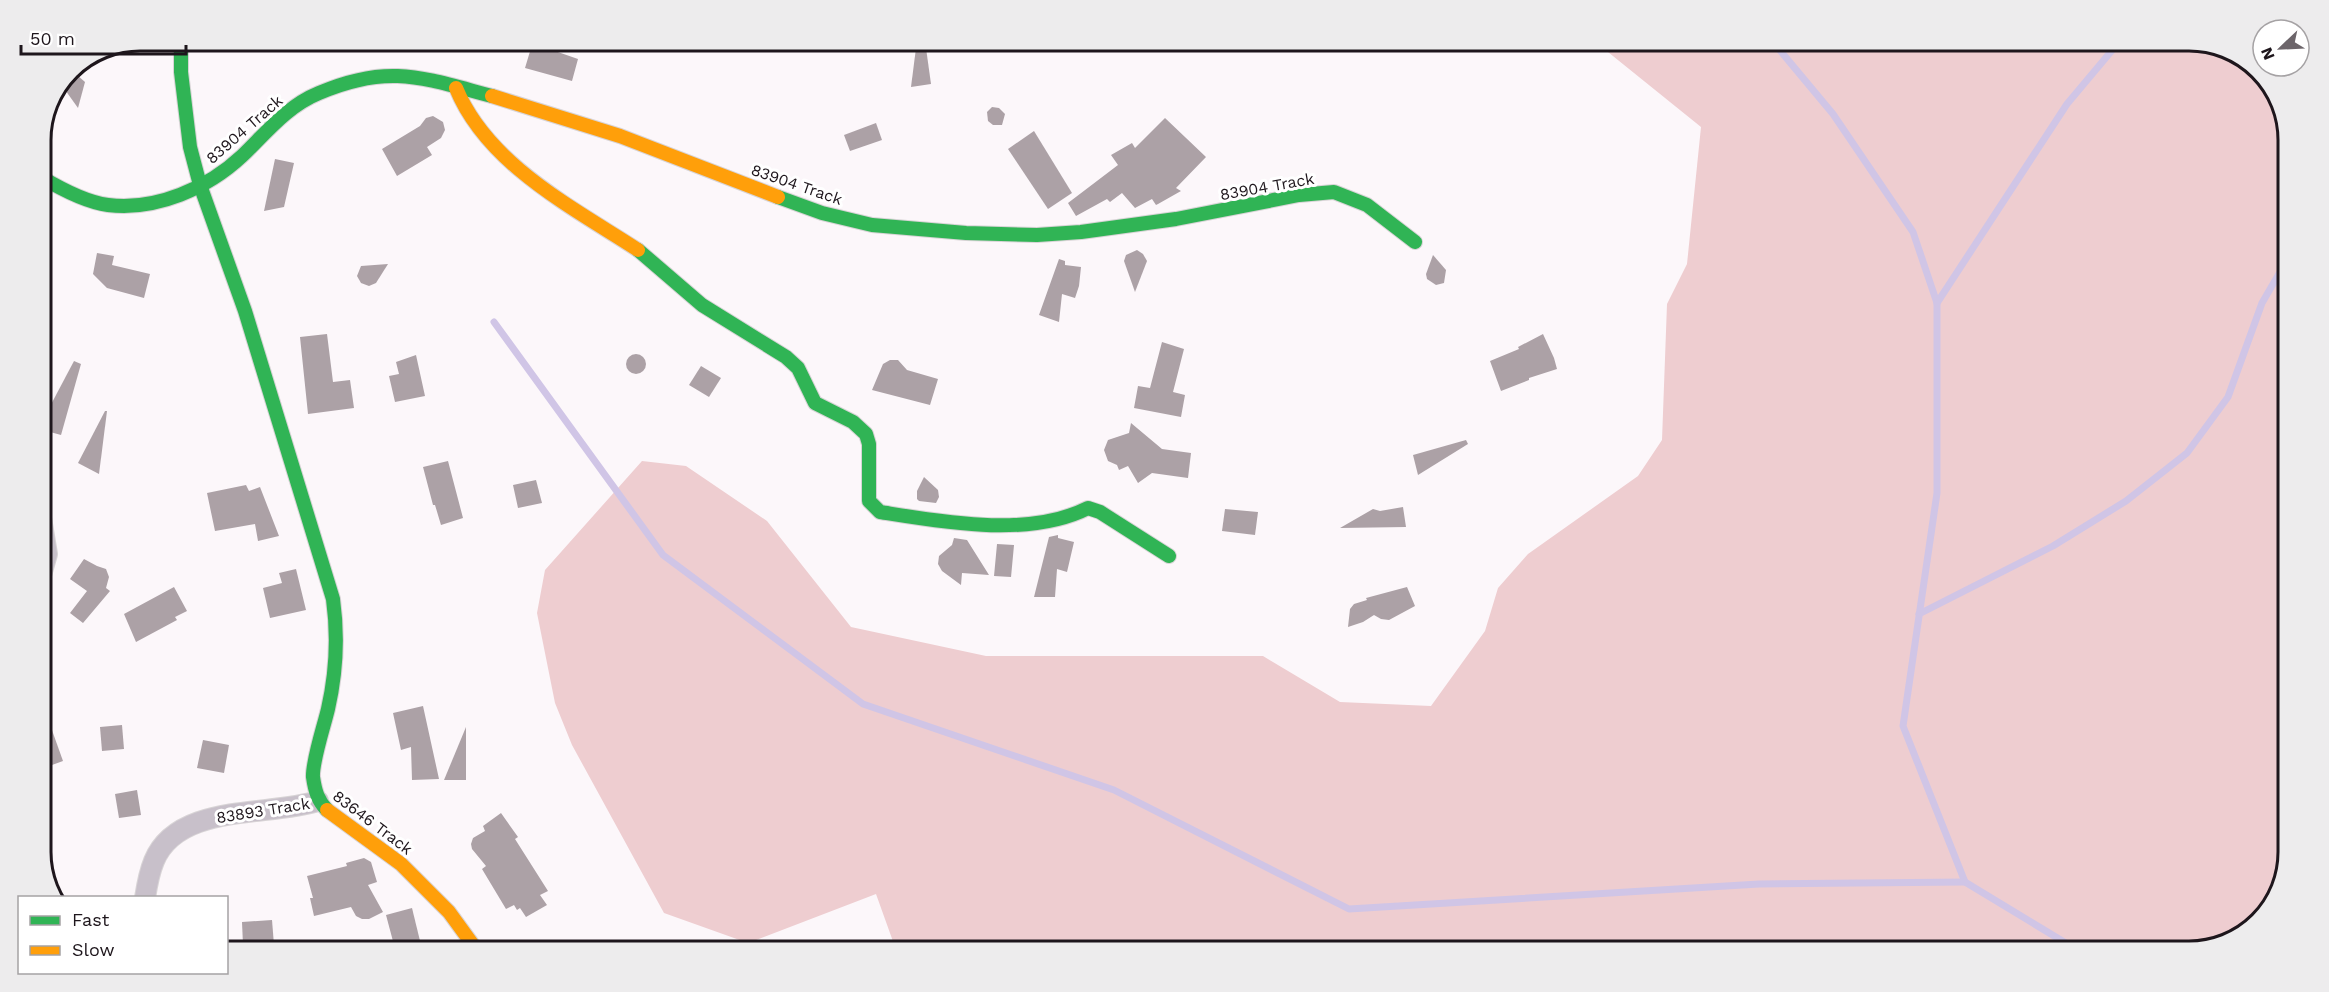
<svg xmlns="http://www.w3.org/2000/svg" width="2329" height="992" viewBox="0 0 2329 992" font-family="'Work Sans',sans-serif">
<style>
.forest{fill:#eecdd0}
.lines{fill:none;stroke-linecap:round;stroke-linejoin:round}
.stream{stroke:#d0c5e6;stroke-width:7}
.building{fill:#aca1a6}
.street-casing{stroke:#d8d4d6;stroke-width:22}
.fast-casing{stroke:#d8d4d6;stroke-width:16}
.slow-casing{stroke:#d8d4d6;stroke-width:16}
.street{stroke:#c8c0ca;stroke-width:20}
.fast{stroke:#30b455;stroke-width:14}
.slow{stroke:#ff9f0a;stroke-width:14}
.labels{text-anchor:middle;stroke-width:6;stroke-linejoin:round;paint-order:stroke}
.street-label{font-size:16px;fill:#1e161c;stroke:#fff}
.rim{fill:none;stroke:#1e161c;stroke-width:3}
</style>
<rect width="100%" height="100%" fill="#fcf7fa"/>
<!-- forest -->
<polygon class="forest" points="1603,48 2227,48 2268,80 2288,134 2281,890 2245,935 2189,951 895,947 876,894 748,943 664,913 572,745 555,703 537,613 545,570 642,461 686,466 767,521 851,627 986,656 1263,656 1340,702 1431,706 1485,631 1498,588 1528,554 1638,476 1662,440 1667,304 1687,264 1701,127"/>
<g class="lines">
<!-- stream -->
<g class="stream">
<polyline points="1778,48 1833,114 1913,232 1937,303 1937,493 1903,726 1965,882 2079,951"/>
<polyline points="1937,303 2067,104 2114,48"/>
<polyline points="494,322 663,555 863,704 1114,790 1349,909 1759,884 1965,882"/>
<polyline points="1919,614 2053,546 2126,501 2187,453 2228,397 2262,303 2287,260"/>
</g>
</g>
<!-- building -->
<g class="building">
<polygon points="531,48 554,48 555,51 578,59 572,81 525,68"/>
<polygon points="916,48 926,48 931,84 911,87"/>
<polygon points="77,75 85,82 78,108 63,87 67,77"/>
<polygon points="992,107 999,108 1005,114 1002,125 993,125 988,121 987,112"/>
<polygon points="433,116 443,122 445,130 441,138 427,147 432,155 397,176 382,149 420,126 426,118"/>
<polygon points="1165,118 1206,157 1176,188 1181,191 1158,204 1156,205 1152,199 1135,208 1122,193 1110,202 1107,199 1076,216 1068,203 1118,165 1111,155 1132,143 1135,148"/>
<polygon points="876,123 882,140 850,151 844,135"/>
<polygon points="1034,131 1072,193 1048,209 1008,149"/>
<polygon points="275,159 294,163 284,207 264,211"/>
<polygon points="1137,250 1143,254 1147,261 1135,292 1124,261 1126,255"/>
<polygon points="97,253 114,256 112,265 150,274 144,298 107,288 93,274"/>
<polygon points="1433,255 1446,270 1444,283 1436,285 1427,279 1426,274"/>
<polygon points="1059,259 1065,261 1065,265 1081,267 1079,286 1075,298 1062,294 1059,322 1039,315"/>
<polygon points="388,264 376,283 369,286 361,283 357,276 361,266"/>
<polygon points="327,334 333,382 350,380 354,408 308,414 300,337"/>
<polygon points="1543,334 1554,358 1557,369 1529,378 1529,380 1501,391 1490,361 1519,349 1518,347"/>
<polygon points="1162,342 1184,349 1173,392 1185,395 1181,417 1134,408 1138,386 1150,388"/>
<circle cx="636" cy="364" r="10"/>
<polygon points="416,355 425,396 395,402 389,376 399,374 396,362"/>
<polygon points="890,360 898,360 907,370 938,379 930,405 872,390 883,364"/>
<polygon points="74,361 81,364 61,435 43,430 47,412"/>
<polygon points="701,366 721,378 709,397 689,385"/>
<polygon points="105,411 107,411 99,474 78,463"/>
<polygon points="1131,423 1162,449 1191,453 1188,478 1152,473 1138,483 1128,466 1119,470 1117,465 1108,461 1104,450 1108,440 1129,433"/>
<polygon points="1466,440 1468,444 1418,475 1413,455"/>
<polygon points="448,461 463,518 441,525 435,505 433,505 423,467"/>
<polygon points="924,477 938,490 939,497 936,503 919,501 917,499 917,491"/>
<polygon points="536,480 542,503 518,508 513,485"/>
<polygon points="246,485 249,491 260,487 279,536 258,541 255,524 215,531 207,493"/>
<polygon points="1403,507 1406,527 1340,528 1373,509 1380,511"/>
<polygon points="1225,509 1258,512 1255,535 1222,531"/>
<polygon points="1058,535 1058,538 1074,542 1067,572 1057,569 1055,597 1034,597 1049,537"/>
<polygon points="954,538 967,540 989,575 962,573 961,585 942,571 938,564 939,556 952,545"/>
<polygon points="997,544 1014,545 1011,577 994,576"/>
<polygon points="84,559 97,566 106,569 109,577 106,588 110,591 83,623 70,613 87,591 70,579"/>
<polygon points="296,569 306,610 270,618 263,588 282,583 279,573"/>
<polygon points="174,587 187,611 175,617 177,620 136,642 124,614"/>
<polygon points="1407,587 1415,606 1389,620 1381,619 1374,615 1363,622 1348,627 1350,609 1354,604 1367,600 1366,598"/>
<polygon points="41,705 43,705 63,761 41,769"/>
<polygon points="423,706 439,779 412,780 411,747 401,750 393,713"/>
<polygon points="122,725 124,749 102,751 100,727"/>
<polygon points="466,727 466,780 444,780"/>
<polygon points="203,740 229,745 224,773 197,768"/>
<polygon points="137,790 141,815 119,818 115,794"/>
<polygon points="501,813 518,837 515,839 548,891 540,895 547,905 526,917 520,908 517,910 514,905 506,909 482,869 486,866 472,849 471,844 473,838 485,831 483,826"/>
<polygon points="364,858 371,862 377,882 368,885 383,912 369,919 362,919 356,916 351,907 314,916 310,898 313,898 307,876 347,866 346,863"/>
<polygon points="412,908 421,945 394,945 386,915"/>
<polygon points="272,920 274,945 243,945 242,922"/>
</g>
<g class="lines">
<!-- street casing -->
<g class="street-casing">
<g id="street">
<polyline points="41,518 47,554 41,575"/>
<path d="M145 898C147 885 149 873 154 861 178 803 267 817 318 801"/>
</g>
</g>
<!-- fast casing -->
<g class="fast-casing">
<g id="fast">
<path d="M181 48V72L190 147 200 185 245 311 333 599C338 635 336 674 328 709 324 726 312 762 313 777 315 791 318 801 327 810"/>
<path d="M41 177C61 189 85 202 108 205 156 211 208 188 242 156 266 133 287 106 319 93 389 63 423 78 492 96"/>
<polyline points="778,197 822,213 872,225 966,233 1037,235 1081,232 1176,219 1299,195 1334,192 1367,205 1415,242"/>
<path d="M638 250 702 305 786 357 798 368 815 403 853 422 866 434 869 444V501L880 512C943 522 1029 538 1088 508L1100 512 1169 556"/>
</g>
</g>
<!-- slow casing -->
<g class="slow-casing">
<g id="slow">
<path d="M456 88C487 164 572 207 638 250"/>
<polyline points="492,96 620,136 778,197"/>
<polyline points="327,810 401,864 449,912 473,945"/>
</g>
</g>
<!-- street -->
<use href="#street" class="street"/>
<!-- fast -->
<use href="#fast" class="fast"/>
<!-- slow -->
<use href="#slow" class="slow"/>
</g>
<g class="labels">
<!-- street labels -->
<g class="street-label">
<text transform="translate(244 129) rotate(-41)" y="6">83904 Track</text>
<text transform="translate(797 184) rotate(19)" y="6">83904 Track</text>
<text transform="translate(1267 186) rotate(-10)" y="6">83904 Track</text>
<text transform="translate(263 810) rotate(-9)" y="6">83893 Track</text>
<text transform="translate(373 822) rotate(37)" y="6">83646 Track</text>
</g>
</g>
<!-- crop -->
<path d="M0 0H2329V992H0ZM140 51H2189A89 89 0 0 1 2278 140V852A89 89 0 0 1 2189 941H140A89 89 0 0 1 51 852V140A89 89 0 0 1 140 51Z" fill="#edeced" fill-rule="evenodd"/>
<path class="rim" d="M140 51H2189A89 89 0 0 1 2278 140V852A89 89 0 0 1 2189 941H140A89 89 0 0 1 51 852V140A89 89 0 0 1 140 51Z"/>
<!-- legend -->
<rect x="18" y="896" width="210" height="78" fill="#ffffff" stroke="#a5a2a4" stroke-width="1.5"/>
<rect x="30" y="916" width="30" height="9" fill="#30b455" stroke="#a5a2a4" stroke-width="1.5"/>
<text x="72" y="926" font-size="18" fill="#1e161c">Fast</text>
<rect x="30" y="946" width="30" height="9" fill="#ff9f0a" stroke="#a5a2a4" stroke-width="1.5"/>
<text x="72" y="956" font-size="18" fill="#1e161c">Slow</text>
<!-- north arrow -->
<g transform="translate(2281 48) rotate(247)"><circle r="28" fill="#ffffff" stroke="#a5a2a4" stroke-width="1.5"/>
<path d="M0-4.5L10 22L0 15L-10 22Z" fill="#6c656a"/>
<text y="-9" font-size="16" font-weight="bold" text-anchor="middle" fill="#1e161c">N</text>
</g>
<!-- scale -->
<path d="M21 45v9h165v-9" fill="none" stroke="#1e161c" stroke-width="3"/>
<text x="30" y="45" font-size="18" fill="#1e161c" stroke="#ffffff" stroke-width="4.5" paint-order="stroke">50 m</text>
</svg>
